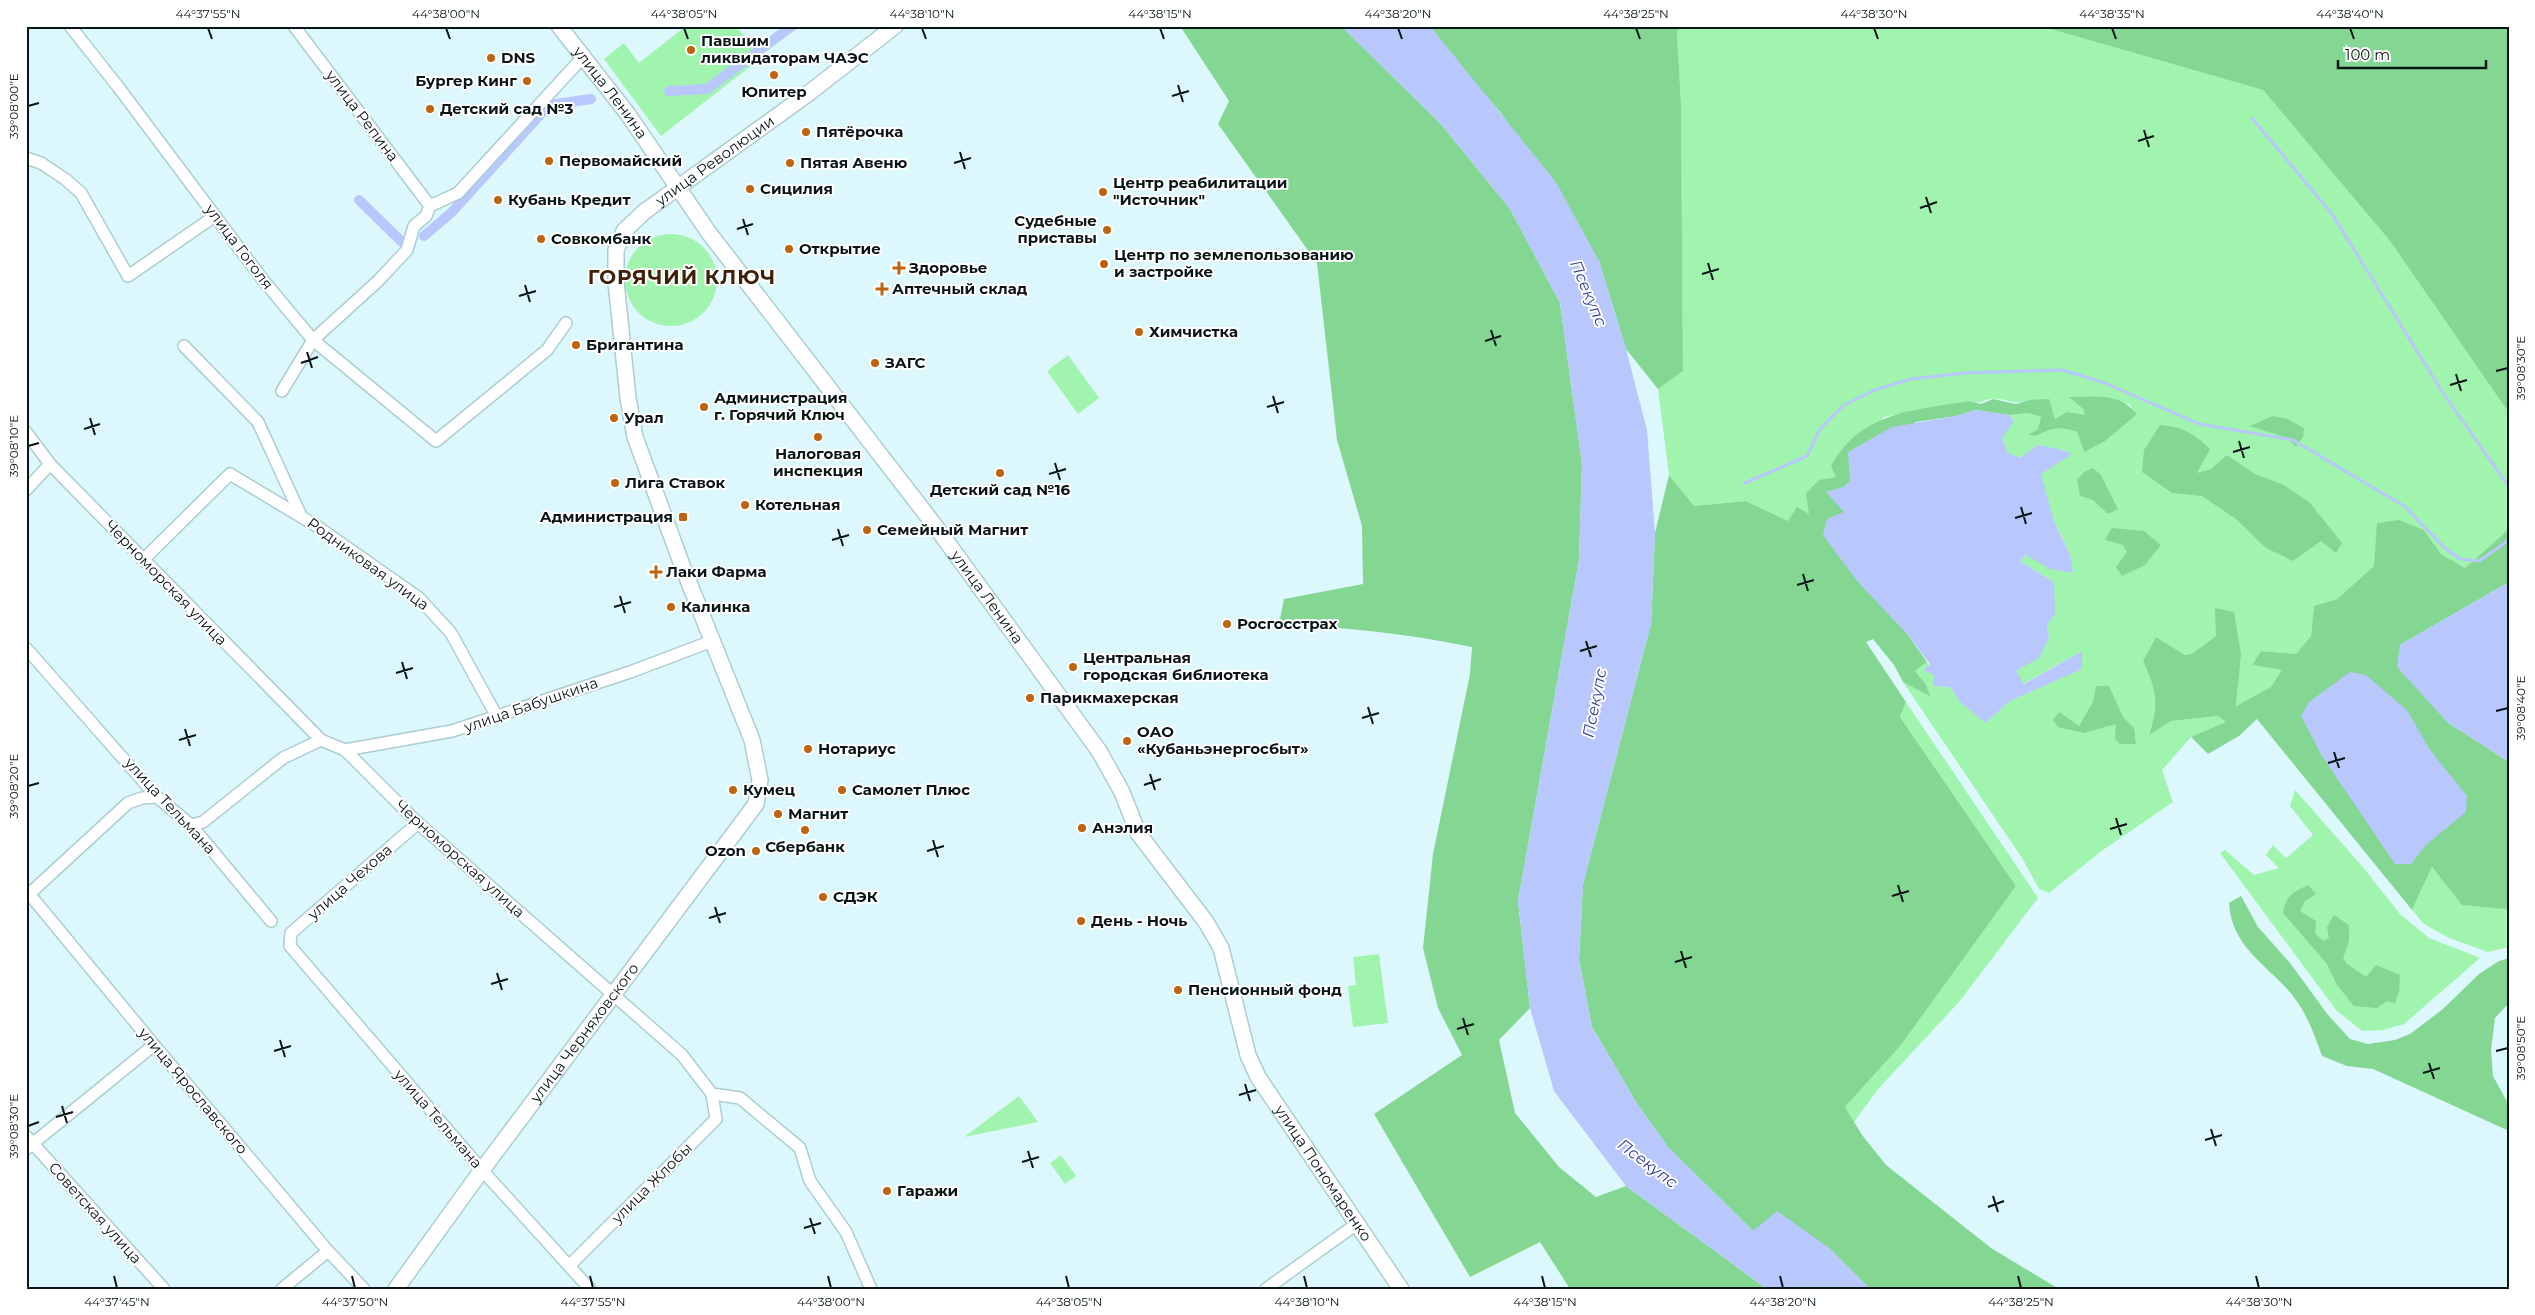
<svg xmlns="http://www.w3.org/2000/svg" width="2535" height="1315" viewBox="0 0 2535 1315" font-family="Montserrat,sans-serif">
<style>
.green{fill:#a1f4ae}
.forest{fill:#84d792}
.water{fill:#b8c7fc}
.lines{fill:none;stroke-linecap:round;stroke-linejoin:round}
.stream{stroke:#b8c7fc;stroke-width:3}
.canal{stroke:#b8c7fc;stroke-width:10}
.minor-casing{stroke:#accdd3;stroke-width:14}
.tertiary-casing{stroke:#accdd3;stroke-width:18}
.minor{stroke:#fff;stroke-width:11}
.tertiary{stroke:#fff;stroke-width:15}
.ticks{fill:none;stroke:#081416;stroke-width:2}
.poi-dot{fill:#bf640e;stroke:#fff;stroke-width:2}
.labels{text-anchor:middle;stroke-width:4;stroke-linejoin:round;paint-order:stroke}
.poi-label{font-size:15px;font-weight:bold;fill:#081416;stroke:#fff;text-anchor:start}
.street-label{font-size:15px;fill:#081416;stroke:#fff}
.water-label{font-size:16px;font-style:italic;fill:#313b9d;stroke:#fff}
.district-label{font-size:20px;font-weight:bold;letter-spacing:1px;fill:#402108;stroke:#fff}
.neatline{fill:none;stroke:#081416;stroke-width:2}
.ticks-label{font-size:12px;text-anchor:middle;fill:#081416}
</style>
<rect width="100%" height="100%" fill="#ddf8fd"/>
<!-- green -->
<g class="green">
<polygon points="686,26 736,26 761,58 661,136 604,59 624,43 639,63"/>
<path d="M1684 26H2040L2263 90 2390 241 2509 413V529L2465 568 2441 554 2424 530 2374 566 2337 599 2314 606 2311 636 2296 654 2261 651 2252 665 2283 670 2271 687 2236 706 2238 689 2216 636 2193 653 2185 655 2156 637 2143 661C2157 692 2159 702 2149 734L2171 721 2218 716 2227 722 2191 737 2162 770 2173 802 2103 850 2049 893 2039 889 2022 858 1903 682 1931 697 1925 683 1915 671 1927 662 1940 687H1950L1960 702 1985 723 2010 701 2081 669 2082 651 2023 684 2016 671 2049 639 2047 625 2054 582 2020 561 2026 555 2066 545 2054 522 2041 474 2065 450 2051 449 2038 445 2020 458 2007 453 2001 438 2014 421 2009 415 2028 413 2041 417 2038 429 2029 435 2036 436C2051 428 2060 426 2077 432L2084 452 2136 413 2129 404 2069 397 2083 409 2085 415 2055 419 2029 400C2009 406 2007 397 1992 399 1979 400 1985 405 1968 401L1884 417 1809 514 1788 521 1746 501 1694 506 1669 475 1658 389 1683 371 1681 105 1677 31Z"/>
<circle cx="671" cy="280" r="46"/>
<polygon points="1068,355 1099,398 1078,414 1047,371"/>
<polygon points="1906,702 2038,898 1959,1002 1879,1088 1854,1122 1845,1107 1901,1045 2016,886 1900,717"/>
<polygon points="2295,790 2362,866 2400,914 2429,938 2480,958 2404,1024 2383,1030 2362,1031 2336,1010 2220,853 2225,850 2254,875 2279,868 2266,855 2273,845 2286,858 2313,835 2290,806"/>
<polygon points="2432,867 2462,904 2509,908 2509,947 2488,952 2449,938 2424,924 2412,910"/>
<polygon points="1379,954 1388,1023 1353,1027 1348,986 1356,985 1353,957"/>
<polygon points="1019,1096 1038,1122 964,1137"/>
<polygon points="1061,1155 1076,1176 1065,1184 1050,1163"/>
</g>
<!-- forest -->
<g class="forest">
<path d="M1180 26H1341L1440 123 1510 209 1560 303 1582 464 1579 560 1518 901 1530 1008 1499 1040 1515 1113 1559 1167 1596 1197 1626 1186 1767 1289H1570L1540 1242 1470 1277 1374 1114 1462 1055 1438 1008 1423 948 1433 854 1470 674 1472 647C1409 634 1343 627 1279 624L1284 599 1363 584 1362 526 1337 440 1317 263 1218 124 1229 101Z"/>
<polygon points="1430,26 1684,26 1677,31 1681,105 1683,371 1658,389 1626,349 1599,261 1501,113 1459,65"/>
<polygon points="2040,26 2509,26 2509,413 2390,241 2263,90"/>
<path d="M2069 397C2094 397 2119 392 2137 414L2105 441 2084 452 2077 432C2060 426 2051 428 2036 436L2028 435 2038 429 2041 417 2028 413 2009 415 1976 410 1956 416 1916 422 1851 471 1850 481 1844 487 1827 492 2043 481 2054 522 1908 635 1927 662 1915 671 1925 683 1931 697 1903 682 1894 665 1873 639 1866 642 1906 702 1900 717 2016 886 1901 1045 1845 1107 1862 1135 1886 1165 1991 1248 2059 1289H1870L1828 1247 1754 1232 1668 1147 1636 1102 1592 1027 1579 960 1583 884 1651 624 1655 533 1669 475 1694 506 1746 501 1788 521 1797 507 1809 514 1806 493 1819 480 1836 477 1831 466C1862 411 1912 411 1968 401L1981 404 1993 399 2016 404 2029 400 2049 399 2055 419 2067 412 2085 415 2083 409Z"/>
<polygon points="2273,416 2287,419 2304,428 2303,437 2296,447 2287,438 2250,426"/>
<path d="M2160 425C2181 426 2195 434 2210 449L2197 473 2211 469 2227 455 2255 474 2284 485 2310 503 2342 543 2336 553 2321 541 2293 561 2266 548 2236 519 2202 496 2172 493 2142 472 2144 450Z"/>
<polygon points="2093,468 2101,475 2118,509 2108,514 2093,500 2080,496 2077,480 2084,472"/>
<path d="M2399 520 2424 530 2441 554 2465 568 2509 529V582L2400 645 2447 722 2509 762 2507 909 2462 905 2432 867 2412 910 2257 719 2239 736 2208 754 2191 737 2226 722 2218 716 2171 721 2149 735C2159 702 2157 692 2143 661L2156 637 2185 655 2193 653 2216 636 2215 608 2234 612 2241 654 2236 706 2271 687 2282 670 2252 665 2261 651 2296 654 2311 636 2314 606 2337 599 2374 566 2377 523Z"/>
<polygon points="2112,528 2144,531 2161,545 2145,565 2122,576 2116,567 2127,552 2123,545 2105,540"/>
<polygon points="2096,686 2109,686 2123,717 2134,728 2136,744 2120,744 2115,739 2116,724 2084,733 2058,727 2053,720 2059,712 2079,726 2093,702"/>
<path d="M2308 885 2316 894 2305 901 2300 911 2316 921 2315 933 2323 941 2329 938 2327 927 2334 915 2349 925V941L2343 958 2347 964 2366 977 2376 965 2400 975 2399 992 2395 1003 2387 1001 2377 1008 2354 1006 2337 985 2327 964 2283 913C2285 897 2294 891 2308 885Z"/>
<path d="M2241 896 2258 927 2290 963 2328 1015 2350 1039 2368 1044 2395 1040 2410 1034 2443 1009 2479 974 2499 961 2509 958V1003L2495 1018 2491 1050 2493 1076 2509 1105V1131L2373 1069 2347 1066 2322 1056C2315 1037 2309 1019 2298 1003 2274 967 2232 952 2229 903Z"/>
</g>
<!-- water -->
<g class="water">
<polygon points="1341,26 1430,26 1556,182 1599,261 1626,349 1647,430 1655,533 1651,624 1583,884 1579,960 1592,1027 1636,1102 1668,1147 1753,1231 1777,1211 1828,1247 1870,1289 1767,1289 1626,1186 1554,1091 1530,1008 1518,901 1579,560 1582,464 1560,303 1510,209 1440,123"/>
<path d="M1976 410 2009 415 2014 421 2002 438 2008 453 2020 458 2038 445C2049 448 2062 448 2072 454L2041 474 2054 522 2070 554 2073 573 2050 569 2026 555 2020 561 2054 582 2055 614 2047 625 2049 638 2039 658 2016 671 2024 684 2082 651V669L2010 701 1985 723 1960 702 1950 687 1933 686 1934 675 1923 670 1930 664 1908 635 1857 581 1823 535 1827 519 1844 512 1826 492 1844 487 1850 481 1848 452 1892 427 1956 416Z"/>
<polygon points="2509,582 2509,762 2447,722 2397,667 2400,645"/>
<polygon points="2350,672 2366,675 2407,710 2430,750 2467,796 2466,812 2426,845 2411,864 2395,864 2322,756 2301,716 2309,702"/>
</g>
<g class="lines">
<!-- stream -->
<g class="stream">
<polyline points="2252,118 2332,214 2443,393 2509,487"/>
<polyline points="1745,483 1807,456 1820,429 1844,405 1875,390 1911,379 1965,373 2062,370 2105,383 2199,424 2293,440 2404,506 2445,548 2460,559 2479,561 2509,540"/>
</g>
<!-- canal -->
<g class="canal">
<polyline points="669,91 707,89 792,26"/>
<polyline points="359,200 402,242"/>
<polyline points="424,236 452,212 549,105 591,99"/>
</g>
<!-- minor casing -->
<g class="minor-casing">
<g id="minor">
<polyline points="70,26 119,88 263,280 313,340 436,441 547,350 566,323"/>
<polyline points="294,26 430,206"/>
<polyline points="26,158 41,163 65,179 81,193 128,276 215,216"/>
<polyline points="184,346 258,422 301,516"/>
<polyline points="282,391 313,340 378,281 407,250 414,226 426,216 430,206 458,193 583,57"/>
<polyline points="26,432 50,464 321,740 345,750 418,823 682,1055 712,1094 740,1098 800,1148 810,1181 846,1232 871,1289"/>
<polyline points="26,490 50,464"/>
<polyline points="143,560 230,474 315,525 419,598 451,633 496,715"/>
<polyline points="26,648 157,797 191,825 271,921"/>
<polyline points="345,750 452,731 633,671 712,641"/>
<polyline points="418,823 291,933 290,946 482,1170 590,1289"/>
<polyline points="191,825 203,822 283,758 321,740"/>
<polyline points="26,890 154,1045 328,1251 364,1289"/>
<polyline points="26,897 128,803 142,798 157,797"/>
<polyline points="26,1136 164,1289"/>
<polyline points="26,1149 154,1045"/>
<polyline points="570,1265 716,1119 712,1094"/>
<polyline points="282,1289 328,1251"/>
<polyline points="1266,1289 1358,1223"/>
</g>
</g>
<!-- tertiary casing -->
<g class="tertiary-casing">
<g id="tertiary">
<path id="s1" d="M559 26 627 113 709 233 936 527 1099 751 1122 792 1138 833 1206 922 1221 948 1248 1055 1258 1077 1401 1289"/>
<path id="s2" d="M396 1289 482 1170 756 804 760 780 752 740 682 565 635 437 628 398 616 282V250L624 231 644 212 809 93 895 26"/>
</g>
</g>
<!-- minor -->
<use href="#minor" class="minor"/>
<!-- tertiary -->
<use href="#tertiary" class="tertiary"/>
</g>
<!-- ticks -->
<path class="ticks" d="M208 28 212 39M446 28 450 39M684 28 688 39M922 28 926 39M1160 28 1164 39M1398 28 1402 39M1636 28 1640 39M1874 28 1878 39M2112 28 2116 39M2350 28 2354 39M1178 85 1183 102M1172 96 1189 91M28 106 39 103M2144 130 2149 147M2138 141 2154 136M960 152 965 169M954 163 971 158M1926 197 1931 213M1920 208 1937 202M743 219 748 235M737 229 753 224M1708 263 1713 280M1702 274 1719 269M525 285 530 302M519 296 536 291M1491 330 1496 346M1485 341 1501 336M307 352 312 368M301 363 318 357M2496 371 2508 368M2456 374 2461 391M2450 385 2467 380M1273 396 1278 413M1267 407 1284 402M90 418 95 435M84 429 100 424M2239 441 2244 458M28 446 39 443M2233 452 2250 447M1055 463 1060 480M1049 474 1066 469M2021 507 2026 524M2015 518 2032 513M838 529 843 546M832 540 849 535M1803 574 1808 591M1797 585 1814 580M620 596 625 613M614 607 631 602M1586 641 1591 657M1580 651 1597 646M402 662 407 679M396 673 413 668M1368 707 1373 724M2496 711 2508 708M1362 718 1379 713M185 729 190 746M179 740 196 735M2334 752 2339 768M2328 763 2345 758M1150 774 1155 790M1144 785 1161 779M28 786 39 783M2116 818 2121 835M2110 829 2127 824M933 840 938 857M927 851 944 846M1898 885 1903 902M1892 896 1909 891M715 907 720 923M709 918 726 913M1681 951 1686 968M1675 962 1692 957M497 973 502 990M491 984 508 979M1463 1018 1468 1035M1457 1029 1474 1024M280 1040 285 1057M274 1051 291 1046M2496 1051 2508 1048M2429 1063 2434 1079M2423 1073 2440 1068M1245 1084 1250 1101M1239 1095 1256 1090M62 1106 67 1123M56 1117 73 1112M28 1126 39 1122M2211 1129 2216 1146M2205 1140 2222 1135M1028 1151 1033 1168M1022 1162 1039 1157M1993 1196 1998 1212M1988 1207 2004 1201M810 1218 815 1234M804 1228 821 1223M114 1276 117 1288M352 1276 355 1288M590 1276 593 1288M828 1276 831 1288M1066 1276 1069 1288M1304 1276 1307 1288M1542 1276 1545 1288M1780 1276 1783 1288M2018 1276 2021 1288M2256 1276 2259 1288"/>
<!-- markers -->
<g class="poi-dot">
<circle cx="691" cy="50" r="5"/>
<circle cx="491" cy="58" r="5"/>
<circle cx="774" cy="75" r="5"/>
<circle cx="527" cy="81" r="5"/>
<circle cx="430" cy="109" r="5"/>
<circle cx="806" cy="132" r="5"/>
<circle cx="549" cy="161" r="5"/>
<circle cx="790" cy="163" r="5"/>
<circle cx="750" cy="189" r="5"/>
<circle cx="1103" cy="192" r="5"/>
<circle cx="498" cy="200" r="5"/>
<circle cx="1107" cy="230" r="5"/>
<circle cx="541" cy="239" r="5"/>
<circle cx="789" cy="249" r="5"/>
<circle cx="1104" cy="264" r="5"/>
<path d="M896.5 260.5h5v5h5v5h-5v5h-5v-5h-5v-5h5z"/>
<path d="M879.5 281.5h5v5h5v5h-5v5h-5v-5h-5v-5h5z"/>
<circle cx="1139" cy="332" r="5"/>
<circle cx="576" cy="345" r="5"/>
<circle cx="875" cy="363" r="5"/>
<circle cx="704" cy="407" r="5"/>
<circle cx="614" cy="418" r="5"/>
<circle cx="818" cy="437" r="5"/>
<circle cx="1000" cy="473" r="5"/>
<circle cx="615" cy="483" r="5"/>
<circle cx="745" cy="505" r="5"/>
<rect x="678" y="512" width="10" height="10" rx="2.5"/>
<circle cx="867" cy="530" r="5"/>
<path d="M653.5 564.5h5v5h5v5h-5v5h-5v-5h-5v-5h5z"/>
<circle cx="671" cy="607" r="5"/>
<circle cx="1227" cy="624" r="5"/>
<circle cx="1073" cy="667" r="5"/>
<circle cx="1030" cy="698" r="5"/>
<circle cx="1127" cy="741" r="5"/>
<circle cx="808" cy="749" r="5"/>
<circle cx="733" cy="790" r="5"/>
<circle cx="842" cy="790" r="5"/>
<circle cx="778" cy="814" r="5"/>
<circle cx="1082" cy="828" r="5"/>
<circle cx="805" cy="830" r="5"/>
<circle cx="756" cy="851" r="5"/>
<circle cx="823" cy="897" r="5"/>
<circle cx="1081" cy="921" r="5"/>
<circle cx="1178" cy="990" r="5"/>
<circle cx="887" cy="1191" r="5"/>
</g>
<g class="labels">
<!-- poi labels -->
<g class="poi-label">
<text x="701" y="46">Павшим<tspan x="701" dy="17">ликвидаторам ЧАЭС</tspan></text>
<text x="501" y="63">DNS</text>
<text x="517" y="86" text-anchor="end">Бургер Кинг</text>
<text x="774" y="97" text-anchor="middle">Юпитер</text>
<text x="440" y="114">Детский сад №3</text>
<text x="816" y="137">Пятёрочка</text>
<text x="559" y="166">Первомайский</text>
<text x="800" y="168">Пятая Авеню</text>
<text x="1113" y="188">Центр реабилитации<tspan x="1113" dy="17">"Источник"</tspan></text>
<text x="760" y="194">Сицилия</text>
<text x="508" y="205">Кубань Кредит</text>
<text x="1097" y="226" text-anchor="end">Судебные<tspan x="1097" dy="17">приставы</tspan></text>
<text x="551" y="244">Совкомбанк</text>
<text x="799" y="254">Открытие</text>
<text x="1114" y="260">Центр по землепользованию<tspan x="1114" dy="17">и застройке</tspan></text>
<text x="909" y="273">Здоровье</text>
<text x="892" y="294">Аптечный склад</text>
<text x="1149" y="337">Химчистка</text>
<text x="586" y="350">Бригантина</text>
<text x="885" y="368">ЗАГС</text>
<text x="714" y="403">Администрация<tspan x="714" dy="17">г. Горячий Ключ</tspan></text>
<text x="624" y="423">Урал</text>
<text x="818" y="459" text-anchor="middle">Налоговая<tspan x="818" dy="17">инспекция</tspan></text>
<text x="625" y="488">Лига Ставок</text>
<text x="1000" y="495" text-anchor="middle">Детский сад №16</text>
<text x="755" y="510">Котельная</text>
<text x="673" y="522" text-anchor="end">Администрация</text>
<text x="877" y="535">Семейный Магнит</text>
<text x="666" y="577">Лаки Фарма</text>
<text x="681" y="612">Калинка</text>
<text x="1237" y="629">Росгосстрах</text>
<text x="1083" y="663">Центральная<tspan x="1083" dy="17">городская библиотека</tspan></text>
<text x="1040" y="703">Парикмахерская</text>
<text x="1137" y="737">ОАО<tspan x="1137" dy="17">«Кубаньэнергосбыт»</tspan></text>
<text x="818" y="754">Нотариус</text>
<text x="743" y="795">Кумец</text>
<text x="852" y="795">Самолет Плюс</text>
<text x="788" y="819">Магнит</text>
<text x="1092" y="833">Анэлия</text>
<text x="805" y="852" text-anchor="middle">Сбербанк</text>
<text x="746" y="856" text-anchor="end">Ozon</text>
<text x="833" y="902">СДЭК</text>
<text x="1091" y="926">День - Ночь</text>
<text x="1188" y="995">Пенсионный фонд</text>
<text x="897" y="1196">Гаражи</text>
</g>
<!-- street labels -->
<g class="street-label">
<text dy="5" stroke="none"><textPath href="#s1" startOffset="84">улица Ленина</textPath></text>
<text transform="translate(362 116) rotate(53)" y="5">улица Репина</text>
<text dy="5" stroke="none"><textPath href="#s2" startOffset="1318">улица Революции</textPath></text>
<text transform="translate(239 247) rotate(53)" y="5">улица Гоголя</text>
<text transform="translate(368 564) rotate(36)" y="5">Родниковая улица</text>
<text transform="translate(166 583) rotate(46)" y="5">Черноморская улица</text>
<text dy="5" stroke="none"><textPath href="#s1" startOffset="714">улица Ленина</textPath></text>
<text transform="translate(531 705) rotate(-19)" y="5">улица Бабушкина</text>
<text transform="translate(170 806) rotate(47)" y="5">улица Тельмана</text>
<text transform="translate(460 859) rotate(42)" y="5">Черноморская улица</text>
<text transform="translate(350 882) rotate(-41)" y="5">улица Чехова</text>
<text dy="5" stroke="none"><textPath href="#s2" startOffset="318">улица Черняховского</textPath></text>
<text transform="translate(193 1091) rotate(50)" y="5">улица Ярославского</text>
<text transform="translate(438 1119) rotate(49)" y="5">улица Тельмана</text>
<text dy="5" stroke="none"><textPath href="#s1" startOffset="1388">улица Пономаренко</textPath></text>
<text transform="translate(652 1183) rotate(-45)" y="5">улица Жлобы</text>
<text transform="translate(95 1213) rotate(48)" y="5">Советская улица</text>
</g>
<!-- water labels -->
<g class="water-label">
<text transform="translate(1589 293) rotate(67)" y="6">Псекупс</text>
<text transform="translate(1594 703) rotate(-79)" y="6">Псекупс</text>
<text transform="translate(1648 1163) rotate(37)" y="6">Псекупс</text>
</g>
<!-- district labels -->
<g class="district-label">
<text x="682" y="284">ГОРЯЧИЙ КЛЮЧ</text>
</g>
</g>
<!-- border -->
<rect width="2535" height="1315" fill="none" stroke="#ffffff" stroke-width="55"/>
<!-- scale -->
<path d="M2338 60v8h148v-8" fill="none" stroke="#081416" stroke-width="2.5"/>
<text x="2345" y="60" font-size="15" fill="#081416" stroke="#ffffff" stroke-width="4" paint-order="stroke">100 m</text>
<rect x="28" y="28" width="2480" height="1260" class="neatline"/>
<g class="ticks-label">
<text x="208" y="18">44°37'55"N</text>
<text x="446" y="18">44°38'00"N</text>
<text x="684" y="18">44°38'05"N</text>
<text x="922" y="18">44°38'10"N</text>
<text x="1160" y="18">44°38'15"N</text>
<text x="1398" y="18">44°38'20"N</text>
<text x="1636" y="18">44°38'25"N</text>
<text x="1874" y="18">44°38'30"N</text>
<text x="2112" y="18">44°38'35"N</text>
<text x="2350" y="18">44°38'40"N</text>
<text transform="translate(14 106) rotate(-90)" y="4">39°08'00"E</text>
<text transform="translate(2521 368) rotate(-90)" y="4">39°08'30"E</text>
<text transform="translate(14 446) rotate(-90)" y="4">39°08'10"E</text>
<text transform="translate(2521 708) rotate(-90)" y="4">39°08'40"E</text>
<text transform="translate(14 786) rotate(-90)" y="4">39°08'20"E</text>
<text transform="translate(2521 1048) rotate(-90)" y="4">39°08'50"E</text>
<text transform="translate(14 1126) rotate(-90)" y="4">39°08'30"E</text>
<text x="117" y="1306">44°37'45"N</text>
<text x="355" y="1306">44°37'50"N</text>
<text x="593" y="1306">44°37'55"N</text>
<text x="831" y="1306">44°38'00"N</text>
<text x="1069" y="1306">44°38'05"N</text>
<text x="1307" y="1306">44°38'10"N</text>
<text x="1545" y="1306">44°38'15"N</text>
<text x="1783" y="1306">44°38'20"N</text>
<text x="2021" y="1306">44°38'25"N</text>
<text x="2259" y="1306">44°38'30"N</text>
</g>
</svg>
